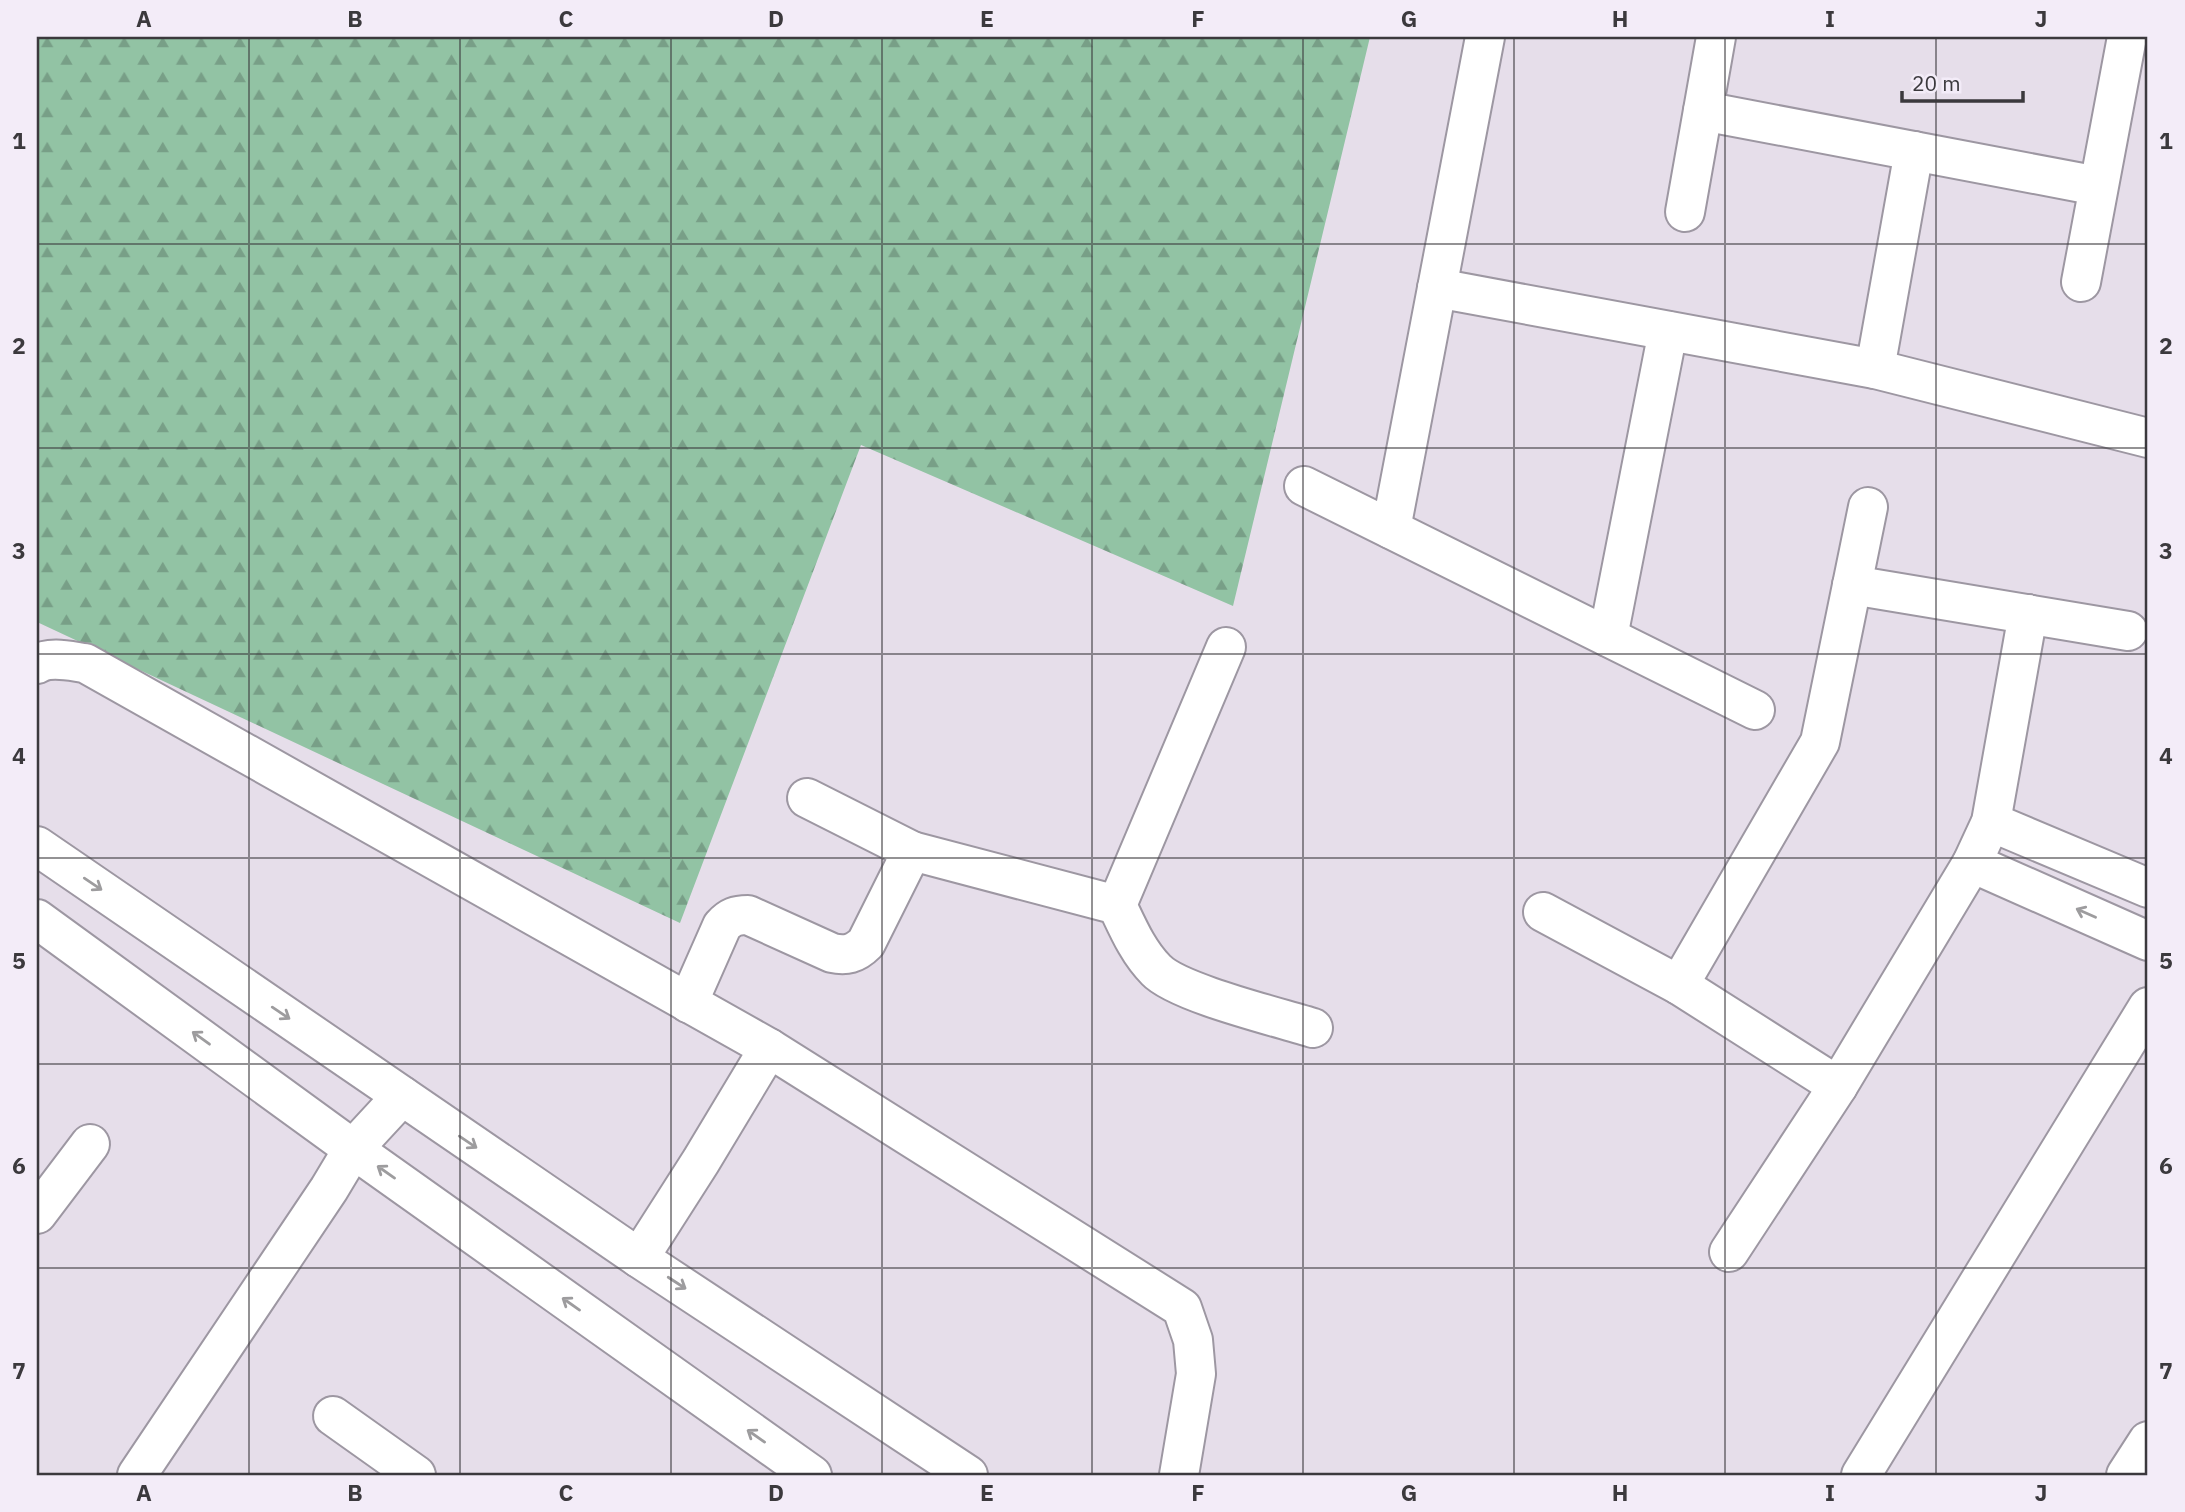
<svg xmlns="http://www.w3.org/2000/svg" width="2185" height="1512" viewBox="0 0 2185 1512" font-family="'IBM Plex Sans',sans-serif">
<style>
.forest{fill:url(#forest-firs)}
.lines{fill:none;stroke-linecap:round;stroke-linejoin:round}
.minor-casing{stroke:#9d97a2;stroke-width:42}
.minor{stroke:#fff;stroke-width:38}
.oneway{stroke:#9d9c9e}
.grid{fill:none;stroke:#3b393d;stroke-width:2;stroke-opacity:0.55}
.neatline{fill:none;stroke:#3b393d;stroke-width:2.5}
.grid-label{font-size:23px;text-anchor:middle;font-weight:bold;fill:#3b393d}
</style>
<defs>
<pattern id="forest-firs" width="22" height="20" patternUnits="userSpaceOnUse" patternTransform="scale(1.75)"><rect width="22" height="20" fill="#92c3a4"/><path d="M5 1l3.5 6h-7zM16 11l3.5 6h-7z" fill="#789f87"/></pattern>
</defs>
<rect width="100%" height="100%" fill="#e6deea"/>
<!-- forest -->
<polygon class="forest" points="37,37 1370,37 1233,606 861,445 680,923 37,622"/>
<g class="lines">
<!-- minor casing -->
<g class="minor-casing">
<g id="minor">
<polyline points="1703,111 2098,186"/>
<polyline points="1685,212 1716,37"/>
<polyline points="2081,282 2127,37"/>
<polyline points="1437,288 1875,369 2148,438"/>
<polyline points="1875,369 1914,151"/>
<polyline points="1304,486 1755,710"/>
<polyline points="1391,529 1485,37"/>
<polyline points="1852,585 2128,631"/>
<polyline points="1608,637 1668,331"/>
<path d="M37 664C50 656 70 661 85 663L769 1048 1182 1308 1193 1340 1196 1374 1179 1475"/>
<polyline points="807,798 912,851"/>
<polyline points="1991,822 2148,888"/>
<polyline points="37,846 639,1258 968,1475"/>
<polyline points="1972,863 2148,941"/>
<polyline points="1117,905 1226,647"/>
<polyline points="1543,912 1679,985 1838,1086"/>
<polyline points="37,919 353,1149 812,1475"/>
<polyline points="1679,985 1820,742 1868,507"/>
<path d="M688 1003 722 926C730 917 736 915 748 915L832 953C846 956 855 954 866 943L912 851 1117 905C1128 928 1138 952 1156 970 1178 993 1278 1017 1313 1028"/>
<polyline points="37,1214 90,1144"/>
<polyline points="1729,1252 1838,1086 1972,863 1991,822 2028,614"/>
<polyline points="639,1258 701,1161 769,1048"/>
<polyline points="333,1416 416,1475"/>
<polyline points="137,1475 329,1189 353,1149 402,1096"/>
<polyline points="1861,1475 2148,1007"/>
<polyline points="2126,1475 2148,1441"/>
</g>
</g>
<!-- minor -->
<use href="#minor" class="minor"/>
</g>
<!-- one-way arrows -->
<defs><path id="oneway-shaft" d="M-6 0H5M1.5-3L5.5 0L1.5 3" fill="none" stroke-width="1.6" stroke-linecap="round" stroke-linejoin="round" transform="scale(1.75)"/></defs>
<g class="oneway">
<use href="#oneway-shaft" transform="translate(93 884) rotate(34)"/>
<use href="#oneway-shaft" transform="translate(2086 913) rotate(-156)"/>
<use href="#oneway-shaft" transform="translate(281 1013) rotate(34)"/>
<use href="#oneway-shaft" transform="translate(201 1038) rotate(-144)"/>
<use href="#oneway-shaft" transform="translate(468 1142) rotate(34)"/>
<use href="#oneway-shaft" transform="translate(386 1172) rotate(-145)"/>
<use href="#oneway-shaft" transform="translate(677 1283) rotate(33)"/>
<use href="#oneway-shaft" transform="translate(571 1304) rotate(-145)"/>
<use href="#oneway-shaft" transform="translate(756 1436) rotate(-145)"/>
</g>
<!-- grid -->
<path class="grid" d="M249 37V1475M460 37V1475M671 37V1475M882 37V1475M1092 37V1475M1303 37V1475M1514 37V1475M1725 37V1475M1936 37V1475M37 244H2148M37 448H2148M37 654H2148M37 858H2148M37 1064H2148M37 1268H2148"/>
<!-- border -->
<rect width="2185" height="1512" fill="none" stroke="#f3ecf8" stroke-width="77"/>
<!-- scale -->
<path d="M1902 91v10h121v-10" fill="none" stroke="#3b393d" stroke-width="3.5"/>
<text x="1912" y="91" font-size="21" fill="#3b393d" stroke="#f3ecf8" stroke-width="5" paint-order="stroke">20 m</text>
<rect x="38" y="38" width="2108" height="1436" class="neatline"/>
<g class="grid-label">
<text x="144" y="27">A</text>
<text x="355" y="27">B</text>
<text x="566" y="27">C</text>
<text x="776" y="27">D</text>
<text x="987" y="27">E</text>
<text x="1198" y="27">F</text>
<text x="1409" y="27">G</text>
<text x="1620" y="27">H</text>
<text x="1830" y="27">I</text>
<text x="2041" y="27">J</text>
<text x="19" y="149">1</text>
<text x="2166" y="149">1</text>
<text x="19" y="354">2</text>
<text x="2166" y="354">2</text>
<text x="19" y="559">3</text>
<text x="2166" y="559">3</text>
<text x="19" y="764">4</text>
<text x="2166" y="764">4</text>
<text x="19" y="969">5</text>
<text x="2166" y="969">5</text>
<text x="19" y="1174">6</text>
<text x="2166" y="1174">6</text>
<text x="19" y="1379">7</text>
<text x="2166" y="1379">7</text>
<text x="144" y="1501">A</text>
<text x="355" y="1501">B</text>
<text x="566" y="1501">C</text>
<text x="776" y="1501">D</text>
<text x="987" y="1501">E</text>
<text x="1198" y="1501">F</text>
<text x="1409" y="1501">G</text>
<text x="1620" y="1501">H</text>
<text x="1830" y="1501">I</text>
<text x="2041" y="1501">J</text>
</g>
</svg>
